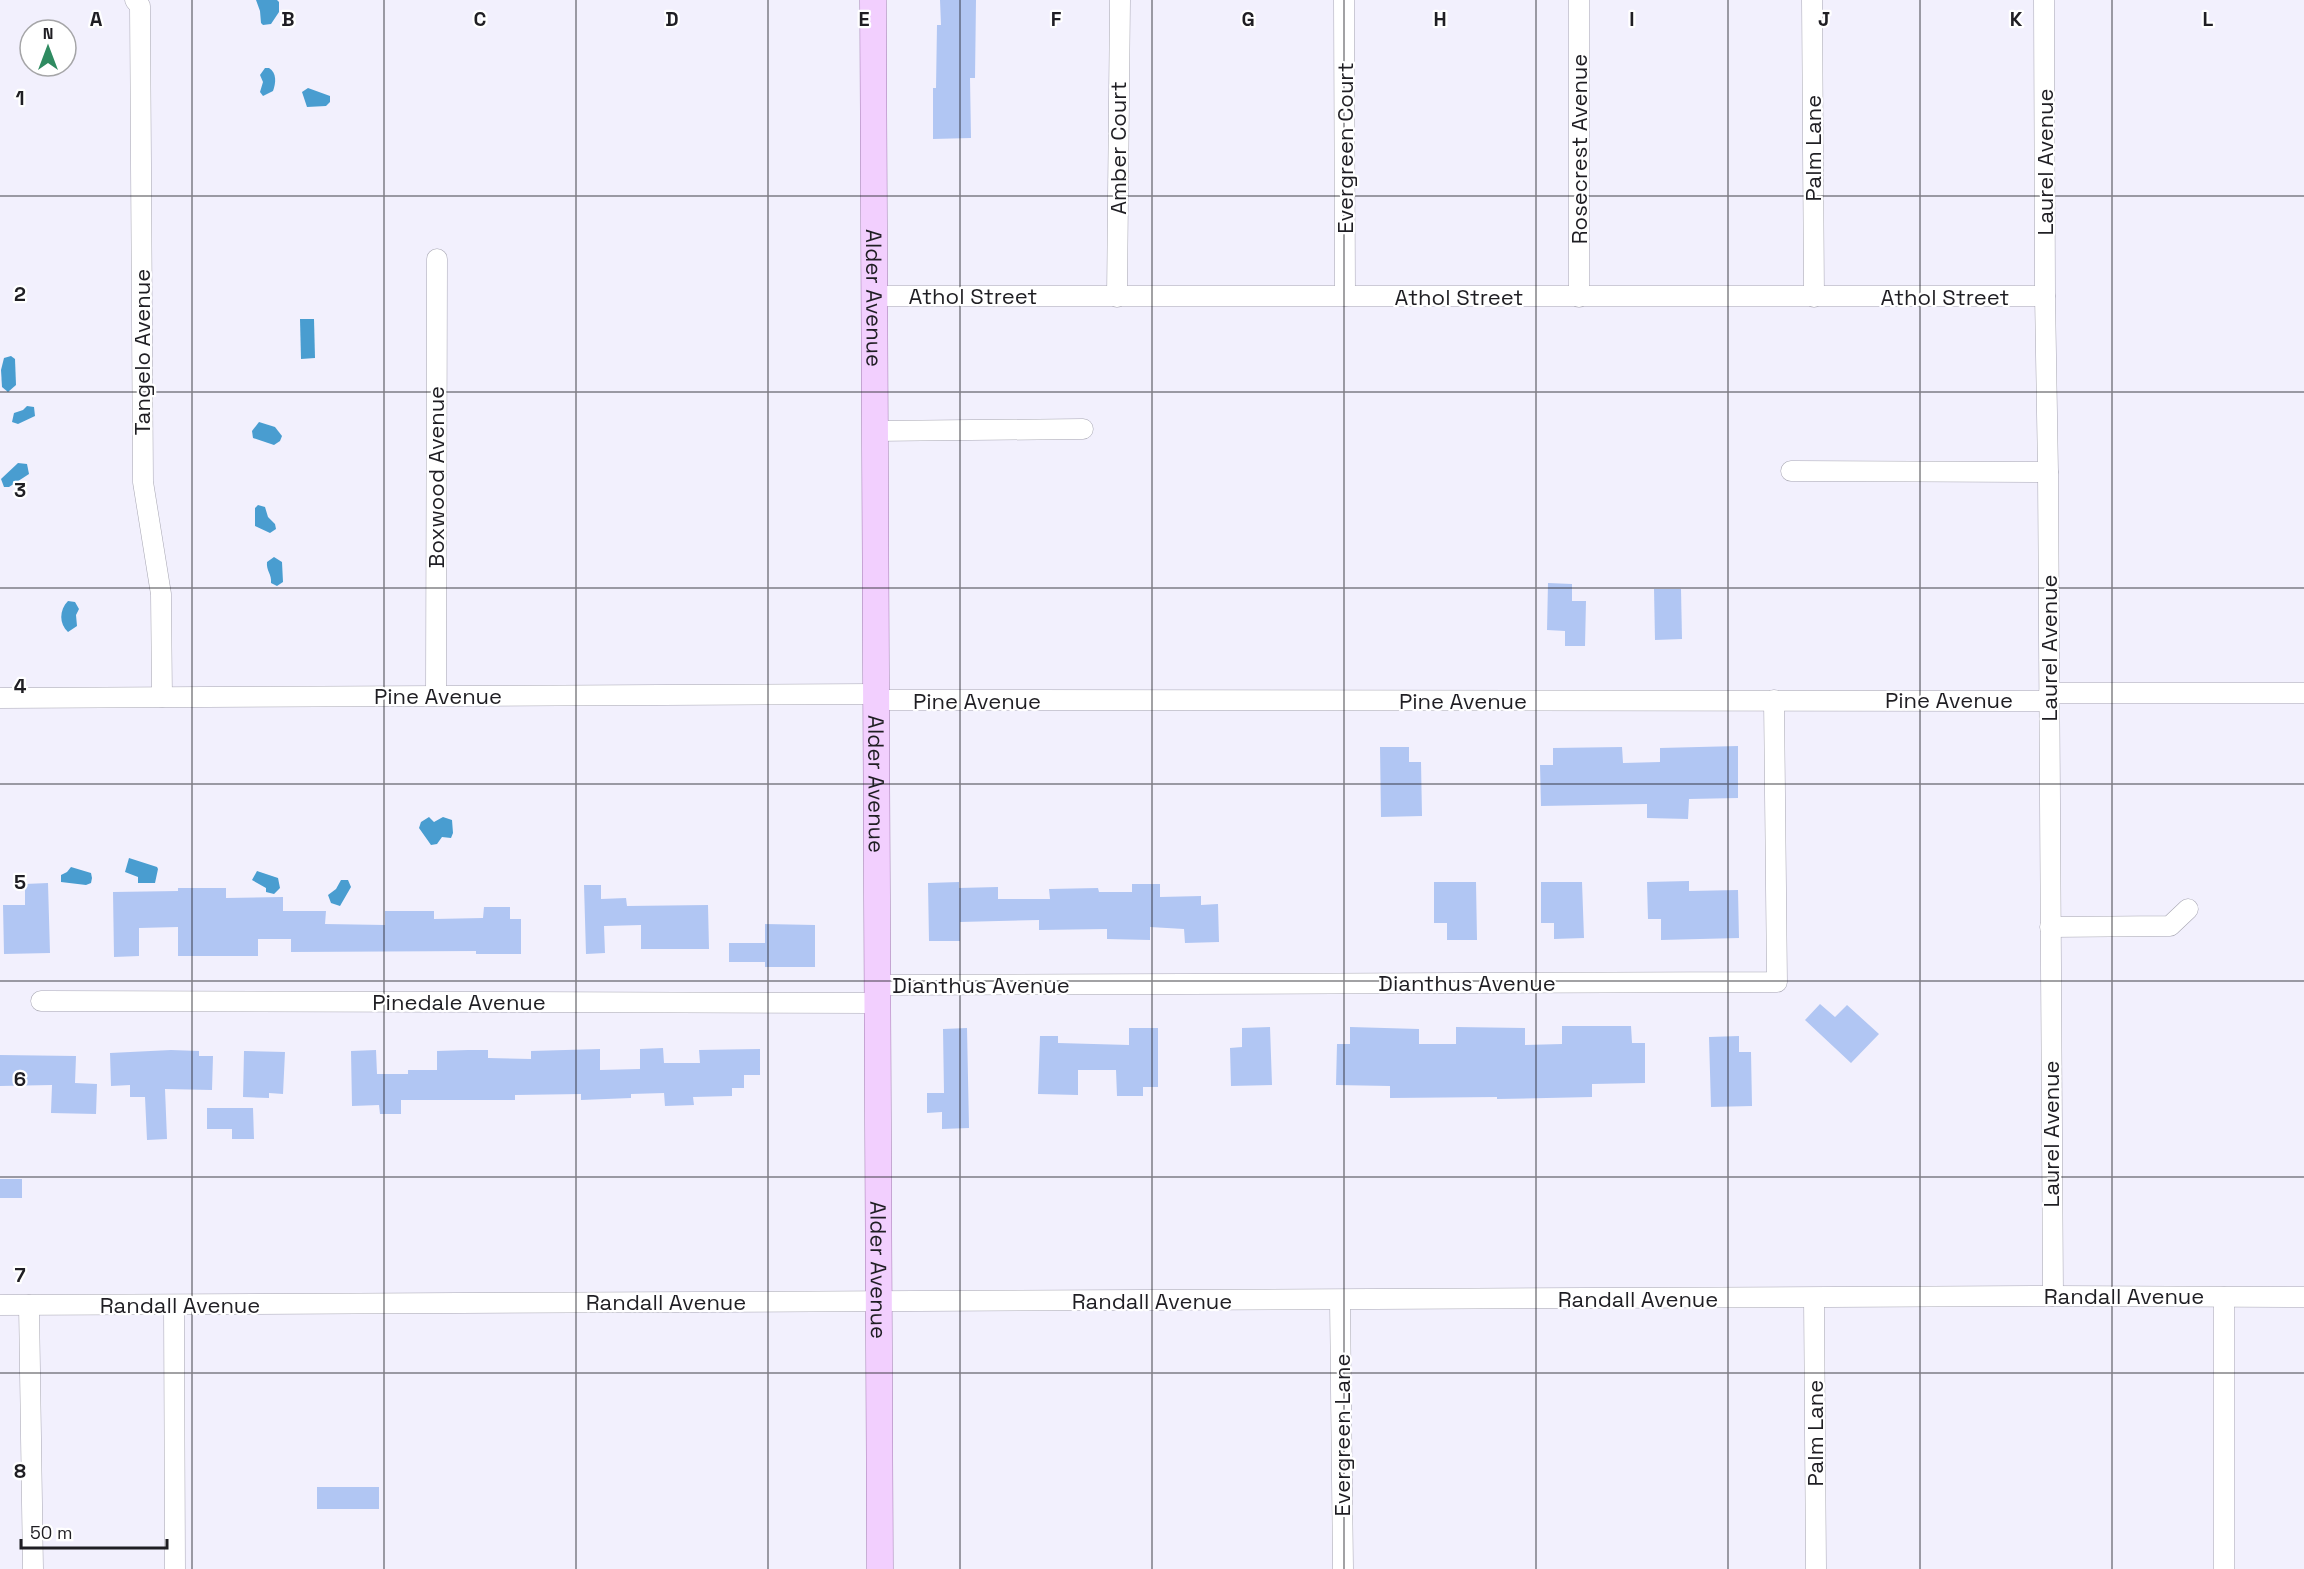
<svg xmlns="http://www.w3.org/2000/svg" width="2304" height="1569" viewBox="0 0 2304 1569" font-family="'Space Grotesk',sans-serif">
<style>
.water{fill:#499dd0}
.building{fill:#b1c6f3}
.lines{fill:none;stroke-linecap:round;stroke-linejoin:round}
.minor-casing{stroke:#a7a6b2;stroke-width:21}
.major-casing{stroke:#a27cb1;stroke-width:27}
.minor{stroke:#fff;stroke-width:20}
.major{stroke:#f2cffe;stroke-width:26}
.grid{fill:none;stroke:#1f1e23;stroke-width:1.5;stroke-opacity:0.55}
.labels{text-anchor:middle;stroke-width:4.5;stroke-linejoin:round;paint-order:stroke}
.street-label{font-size:22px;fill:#1f1e23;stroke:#fff}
.grid-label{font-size:20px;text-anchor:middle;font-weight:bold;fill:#1f1e23;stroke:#fff;stroke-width:4.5;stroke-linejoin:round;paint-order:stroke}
</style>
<rect width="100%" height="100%" fill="#f2f0fd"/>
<!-- water -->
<g class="water">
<polygon points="256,0 277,0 279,2 279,12 271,24 263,25 261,23 260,11"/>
<path d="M265 68H269C277 73 276 83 273 91L263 96 260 92 263 82 260 75Z"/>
<polygon points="308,88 330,96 330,102 326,106 307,107 302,92"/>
<polygon points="300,319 314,319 315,358 301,359"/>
<polygon points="11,356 15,359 16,385 8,392 2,387 1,370 4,358"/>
<polygon points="27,406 34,407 35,416 18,424 12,422 14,413 23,410"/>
<polygon points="259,422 275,427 282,436 280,441 274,445 253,438 252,431"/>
<polygon points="18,463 27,464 29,474 9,487 4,487 1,479"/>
<polygon points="258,505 265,507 268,517 275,524 276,529 270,533 255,526 255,508"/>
<path d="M274 557 282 562 283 582 277 586 271 583C272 574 266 571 267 562Z"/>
<path d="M68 601 75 602 79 609 76 615 77 626 68 632C59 624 59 610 68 601Z"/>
<polygon points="429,817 434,822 443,817 452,820 453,833 451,838 442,837 437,844 431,845 419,828 421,822"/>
<polygon points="129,858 157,867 158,869 155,883 138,883 138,877 125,872"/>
<polygon points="71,867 91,873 92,878 91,883 86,885 61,882 61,875 67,872"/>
<polygon points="257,871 278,878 280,888 274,894 266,892 266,888 252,880"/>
<polygon points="341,880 348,880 351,887 340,906 331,903 328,895 336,889"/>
</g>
<!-- building -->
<g class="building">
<polygon points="940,0 976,0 975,78 970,78 971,138 933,139 933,88 936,88 937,25 941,25"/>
<polygon points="1548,583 1572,584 1572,601 1586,601 1585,646 1565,646 1565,631 1547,630"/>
<polygon points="1654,589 1681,589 1682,639 1655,640"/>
<polygon points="1738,746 1738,798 1689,799 1688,819 1647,818 1647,804 1541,806 1540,765 1553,765 1553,748 1622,747 1623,763 1660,762 1660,748"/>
<polygon points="1380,747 1409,747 1409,762 1421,762 1422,816 1381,817"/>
<polygon points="1689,881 1689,891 1738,890 1739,938 1661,940 1661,919 1648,919 1647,882"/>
<polygon points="959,882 959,888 998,887 998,899 1050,899 1049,889 1098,888 1099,892 1132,892 1132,884 1160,884 1160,897 1201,896 1201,905 1218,904 1219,942 1185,943 1184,929 1150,927 1150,940 1107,939 1107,929 1039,930 1039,920 960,922 960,941 929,941 928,883"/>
<polygon points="1434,882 1476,882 1477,940 1447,940 1447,923 1434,923"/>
<polygon points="1541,882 1582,882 1584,938 1554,939 1554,923 1541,923"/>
<polygon points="48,883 50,953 4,954 3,905 25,905 25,884"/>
<polygon points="584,885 601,885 601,899 626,898 627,906 708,905 709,949 641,949 641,925 604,926 605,953 586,954"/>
<polygon points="178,888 226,888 226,898 283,897 283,911 326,911 325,924 385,925 385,911 434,911 434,919 483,918 484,907 510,907 510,919 521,919 521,954 476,954 476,951 291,952 291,939 258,939 258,956 178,956 178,927 139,928 139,956 114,957 113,892 178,891"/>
<polygon points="765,924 815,925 815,967 765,967 765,962 729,962 729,943 765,943"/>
<polygon points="1820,1004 1835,1017 1847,1005 1879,1034 1851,1063 1805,1020"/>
<polygon points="1562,1026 1631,1026 1632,1043 1645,1043 1645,1083 1592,1084 1592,1097 1497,1099 1497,1097 1390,1098 1390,1086 1336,1085 1337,1044 1350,1044 1350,1027 1419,1029 1419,1044 1456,1044 1456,1027 1525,1028 1525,1045 1562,1044"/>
<polygon points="1270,1027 1272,1085 1231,1086 1230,1048 1242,1047 1242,1028"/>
<polygon points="967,1028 969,1128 942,1129 942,1112 927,1113 927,1093 944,1093 943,1029"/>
<polygon points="1129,1028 1158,1028 1158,1087 1143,1087 1143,1096 1117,1096 1116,1070 1078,1070 1078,1095 1038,1094 1040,1036 1058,1036 1058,1043 1129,1045"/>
<polygon points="1739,1036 1739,1052 1751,1052 1752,1106 1711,1107 1709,1037"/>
<polygon points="663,1048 664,1063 700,1063 699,1050 760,1049 760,1075 744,1075 744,1088 732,1088 732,1096 693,1097 694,1105 665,1106 664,1093 631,1094 631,1098 581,1100 581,1094 515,1095 515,1100 401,1100 401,1114 380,1114 379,1105 352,1106 351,1051 376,1050 377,1074 408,1074 408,1070 437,1070 437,1051 468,1050 488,1050 488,1058 531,1059 531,1051 600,1049 600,1070 640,1069 640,1049"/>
<polygon points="171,1050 199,1051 199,1056 213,1056 212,1090 165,1089 167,1139 147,1140 145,1097 130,1097 130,1085 111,1086 110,1053"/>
<polygon points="244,1051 285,1052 283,1094 269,1093 269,1098 243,1097"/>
<polygon points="0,1055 76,1056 75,1083 97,1084 96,1114 51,1113 52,1085 0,1086"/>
<polygon points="207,1108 253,1108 254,1139 232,1139 232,1129 207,1129"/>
<rect x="0" y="1179" width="22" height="19"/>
<rect x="317" y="1487" width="62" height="22"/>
</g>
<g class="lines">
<!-- minor casing -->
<g class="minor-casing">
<g id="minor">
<polyline points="135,0 140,6 143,482 161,594 162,697"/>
<polyline points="1344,0 1345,296"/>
<polyline points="1579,0 1579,297"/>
<polyline points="1812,0 1814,297"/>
<polyline points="2044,0 2045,296 2048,472 2053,1296"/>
<polyline points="874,296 2045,296"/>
<polyline points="1117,297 1120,0"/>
<polyline points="874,431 1083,429"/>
<polyline points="1791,471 2048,472"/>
<polyline points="2049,693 2304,693"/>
<polyline points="436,696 437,259"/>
<polyline points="0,698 876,694"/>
<polyline points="876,700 2049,701"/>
<polyline points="2050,927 2170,926 2188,909"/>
<polyline points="876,985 1777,982 1774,700"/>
<polyline points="41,1001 876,1003"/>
<polyline points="1814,1298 1816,1569"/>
<polyline points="1340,1301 1343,1569"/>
<polyline points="0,1305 2053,1296 2304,1297"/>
<polyline points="29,1305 33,1569"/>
<polyline points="174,1305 175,1569"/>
<polyline points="2224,1569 2224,1297"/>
</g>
</g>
<!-- major casing -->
<g class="major-casing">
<g id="major">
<path id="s1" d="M873 0 880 1569"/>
</g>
</g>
<!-- minor -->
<use href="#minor" class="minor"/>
<!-- major -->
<use href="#major" class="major"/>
</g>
<!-- grid -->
<path class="grid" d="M192 0V1569M384 0V1569M576 0V1569M768 0V1569M960 0V1569M1152 0V1569M1344 0V1569M1536 0V1569M1728 0V1569M1920 0V1569M2112 0V1569M0 196H2304M0 392H2304M0 588H2304M0 784H2304M0 981H2304M0 1177H2304M0 1373H2304"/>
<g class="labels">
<!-- street labels -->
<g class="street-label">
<text transform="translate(1118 148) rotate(-90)" y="8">Amber Court</text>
<text transform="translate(1345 148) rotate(-90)" y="8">Evergreen Court</text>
<text transform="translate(1813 148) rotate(-90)" y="8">Palm Lane</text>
<text transform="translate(1579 149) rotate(-90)" y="8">Rosecrest Avenue</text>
<text transform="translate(2045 162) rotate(-90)" y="8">Laurel Avenue</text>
<text x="973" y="304">Athol Street</text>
<text x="1459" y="305">Athol Street</text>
<text x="1945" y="305">Athol Street</text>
<text dy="8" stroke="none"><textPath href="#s1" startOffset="298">Alder Avenue</textPath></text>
<text transform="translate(142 352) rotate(-90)" y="8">Tangelo Avenue</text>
<text transform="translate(436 477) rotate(-90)" y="8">Boxwood Avenue</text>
<text transform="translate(2049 648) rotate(-90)" y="8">Laurel Avenue</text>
<text x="438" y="704">Pine Avenue</text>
<text x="1949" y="708">Pine Avenue</text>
<text x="977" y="709">Pine Avenue</text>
<text x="1463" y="709">Pine Avenue</text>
<text dy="8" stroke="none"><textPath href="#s1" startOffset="784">Alder Avenue</textPath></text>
<text x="1467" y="991">Dianthus Avenue</text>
<text x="981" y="993">Dianthus Avenue</text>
<text x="459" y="1010">Pinedale Avenue</text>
<text transform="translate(2051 1134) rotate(-90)" y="8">Laurel Avenue</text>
<text dy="8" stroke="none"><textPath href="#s1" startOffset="1270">Alder Avenue</textPath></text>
<text x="2124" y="1304">Randall Avenue</text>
<text x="1638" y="1307">Randall Avenue</text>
<text x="1152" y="1309">Randall Avenue</text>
<text x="666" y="1310">Randall Avenue</text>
<text x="180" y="1313">Randall Avenue</text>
<text transform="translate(1815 1433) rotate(-90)" y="8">Palm Lane</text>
<text transform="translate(1342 1435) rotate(-90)" y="8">Evergreen Lane</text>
</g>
</g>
<g class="grid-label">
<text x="96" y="26">A</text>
<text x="288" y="26">B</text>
<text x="480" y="26">C</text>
<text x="672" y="26">D</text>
<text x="864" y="26">E</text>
<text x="1056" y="26">F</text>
<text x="1248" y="26">G</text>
<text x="1440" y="26">H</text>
<text x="1632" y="26">I</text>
<text x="1824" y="26">J</text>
<text x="2016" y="26">K</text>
<text x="2208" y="26">L</text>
<text x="20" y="105">1</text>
<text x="20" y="301">2</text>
<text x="20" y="497">3</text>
<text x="20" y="693">4</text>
<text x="20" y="889">5</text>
<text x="20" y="1086">6</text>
<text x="20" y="1282">7</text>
<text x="20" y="1478">8</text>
</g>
<!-- north arrow -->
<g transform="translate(48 48)"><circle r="28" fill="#ffffff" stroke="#a5a5a7" stroke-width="1.5"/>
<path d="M0-4.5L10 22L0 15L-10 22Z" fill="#2f8b61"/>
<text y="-9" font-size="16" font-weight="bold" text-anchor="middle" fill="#1f1e23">N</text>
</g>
<!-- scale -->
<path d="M21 1539v9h146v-9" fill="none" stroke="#1f1e23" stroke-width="3"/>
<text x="30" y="1539" font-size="18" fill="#1f1e23" stroke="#ffffff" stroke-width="4.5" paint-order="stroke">50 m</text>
</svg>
